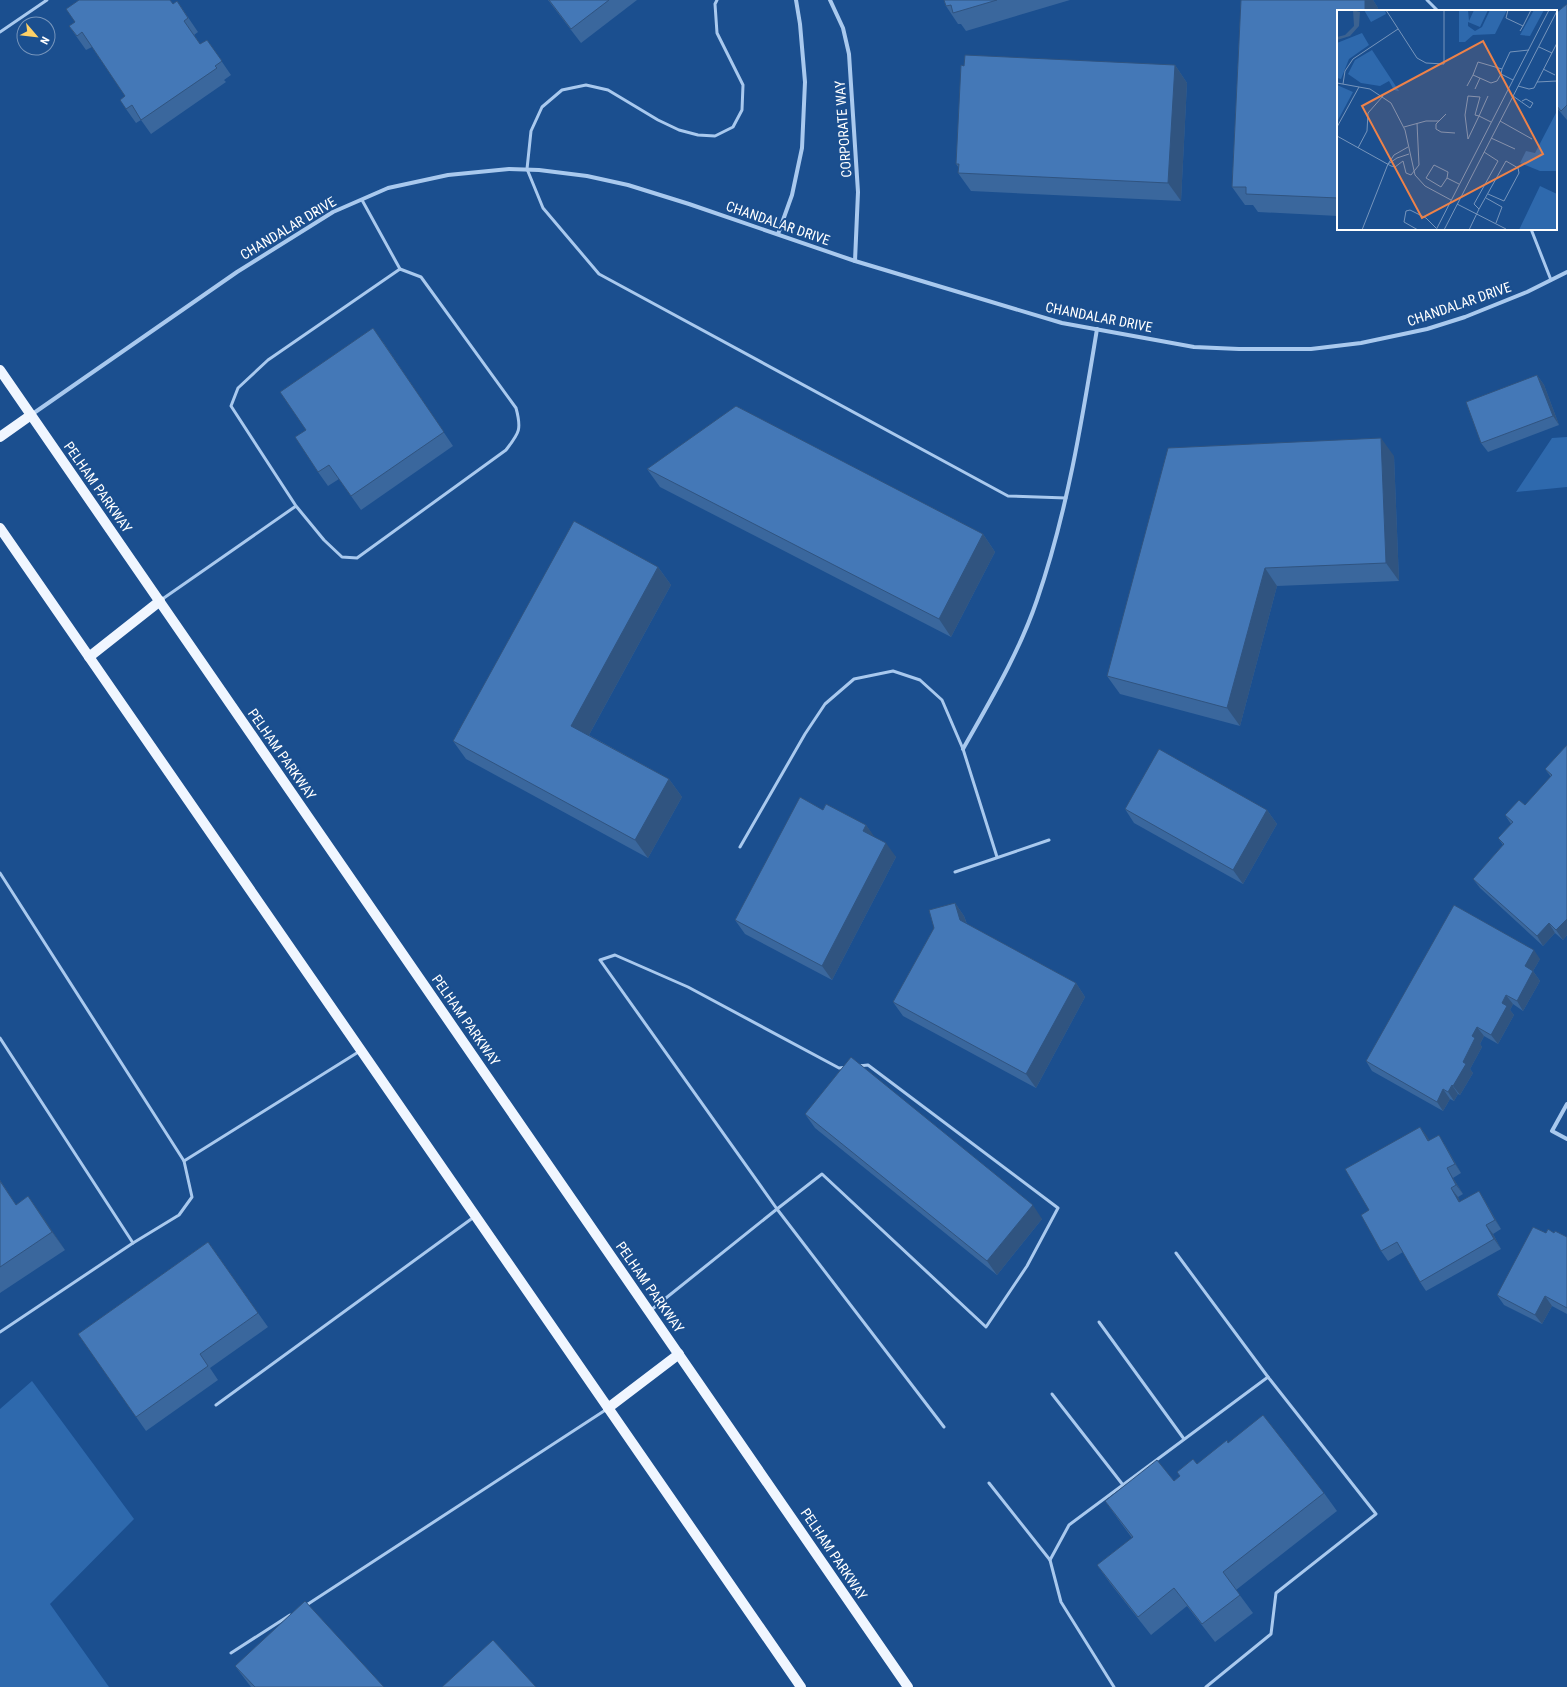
<svg xmlns="http://www.w3.org/2000/svg" width="1567" height="1687" viewBox="0 0 1567 1687" font-family="'Roboto Condensed',sans-serif">
<style>
.green{fill:#2e69ad}
.lines{fill:none;stroke-linecap:round;stroke-linejoin:round}
.service{stroke:#a9c9ee;stroke-width:3}
.minor{stroke:#a9c9ee;stroke-width:4}
.primary{stroke:#f0f6ff;stroke-width:10}
.wall{fill:#3a679d}
.shaded-wall{fill:#305480}
.building{fill:#4478b7;stroke:#305480}
.labels{text-anchor:middle;stroke-width:4;stroke-linejoin:round;paint-order:stroke}
.street-label{font-size:14px;fill:#fff;stroke:#1b4f8f}
.inset-road{fill:none;stroke:#7695bc;stroke-width:1}
.view{fill:#ee8249;fill-opacity:0.15;stroke:#ee8249;stroke-width:2}
.inset-edge{fill:none;stroke:#fff;stroke-width:2}
</style>
<rect width="100%" height="100%" fill="#1b4f8f"/>
<!-- green -->
<g class="green">
<polygon points="1567,437 1567,487 1516,492 1552,438"/>
<polygon points="32,1381 134,1519 50,1604 109,1687 0,1687 0,1409"/>
</g>
<g class="lines">
<!-- service -->
<g class="service">
<polyline points="717,0 715,4 717,33 743,85 742,110 733,127 715,136 698,135 679,130 658,120 608,90 586,85 562,90 542,107 531,131 527,169 543,208 599,274 1008,496 1066,498"/>
<polyline points="1427,0 1438,11"/>
<polyline points="0,32 47,0"/>
<polyline points="362,200 400,269"/>
<polyline points="1531,229 1551,280"/>
<path d="M161 600 296 506 231 406 238 388 268 360 400 269 421 277 516 408C522 430 519 433 506 450L357 558 342 557 324 540 296 506"/>
<polyline points="740,847 805,734 825,704 854,679 893,671 920,680 942,700 963,749 997,857"/>
<polyline points="955,872 1049,840"/>
<polyline points="0,873 184,1161 360,1051"/>
<polygon points="615,955 688,987 839,1068 868,1065 1058,1208 1027,1266 986,1327 822,1174 777,1209 600,960"/>
<polyline points="0,1038 133,1243 0,1332"/>
<polyline points="133,1243 179,1215 192,1197 184,1161"/>
<polyline points="1176,1253 1268,1377"/>
<polyline points="651,1310 777,1209 944,1427"/>
<polyline points="1099,1322 1184,1439"/>
<polyline points="1052,1394 1123,1485"/>
<polyline points="216,1405 474,1217"/>
<polyline points="989,1483 1050,1560"/>
<polyline points="305,1606 607,1409"/>
<polyline points="231,1653 290,1615"/>
<polyline points="1114,1687 1061,1602 1050,1560 1069,1525 1268,1377 1376,1514 1276,1593 1271,1634 1206,1687"/>
</g>
<!-- minor -->
<g class="minor">
<polyline points="830,0 843,28 849,54 858,192 855,261"/>
<polyline points="778,234 792,195 802,148 805,82 800,24 796,0"/>
<polyline points="31,415 237,272 333,212 388,188 448,175 509,169 539,170 587,176 628,185 689,204 855,261 1062,323 1194,347 1239,349 1311,349 1361,343 1427,329 1465,317 1527,292 1567,272"/>
<path d="M963 749C990 701 1019 653 1037 600 1067 513 1082 421 1097 329"/>
<polyline points="1567,1104 1552,1131 1567,1139"/>
</g>
<!-- primary -->
<g class="primary">
<polyline points="0,370 908,1687"/>
<polyline points="0,437 31,415"/>
<polyline points="0,528 801,1687"/>
<polyline points="89,657 160,601"/>
<polyline points="608,1408 679,1354"/>
</g>
</g>
<!-- wall -->
<g class="wall">
<polygon points="548,0 637,0 581,43"/>
<polygon points="944,0 1070,0 966,31 961,24 958,24 946,6"/>
<polygon points="1241,0 1373,0 1378,8 1378,11 1338,11 1338,216 1258,212 1253,205 1245,205 1232,187"/>
<polygon points="177,1 198,32 194,35 200,44 207,40 231,75 224,80 226,82 151,134 141,120 136,123 126,109 125,96 92,47 86,50 69,26 173,4"/>
<polygon points="1567,4 1567,120 1556,107 1556,13"/>
<polygon points="1175,65 1187,83 1181,201 971,191 958,173 959,168 956,164 964,66"/>
<polygon points="383,342 453,446 361,510 339,479 328,486 318,472 306,430"/>
<polygon points="1537,375 1544,385 1559,425 1488,452 1481,443"/>
<polygon points="1394,456 1399,581 1277,586 1240,726 1120,694 1107,676"/>
<polygon points="647,469 983,534 995,552 951,637 660,487"/>
<polygon points="658,567 671,585 589,735 669,779 682,797 648,858 466,759 453,741"/>
<polygon points="1567,745 1567,935 1563,940 1555,933 1543,946 1480,888 1473,879 1503,845 1498,838 1511,824 1505,815 1525,805 1551,777 1545,769"/>
<polygon points="1125,809 1267,810 1277,824 1243,884 1134,823"/>
<polygon points="823,810 866,825 874,837 896,857 832,980 745,934 735,920"/>
<polygon points="955,903 964,916 967,924 1076,983 1085,997 1036,1088 903,1016 893,1002 934,928"/>
<polygon points="1540,959 1533,971 1540,981 1523,1011 1513,1004 1510,1010 1514,1015 1498,1044 1484,1036 1480,1044 1482,1047 1470,1069 1473,1073 1460,1095 1458,1094 1454,1101 1450,1099 1443,1111 1372,1071 1366,1061"/>
<polygon points="805,1114 1042,1219 997,1275 815,1128"/>
<polygon points="1420,1127 1429,1140 1445,1145 1461,1173 1453,1178 1463,1194 1458,1197 1460,1202 1479,1191 1485,1201 1501,1229 1493,1234 1501,1249 1426,1291 1420,1282 1403,1252 1388,1261 1381,1251 1369,1210"/>
<polygon points="0,1180 16,1205 28,1196 65,1250 0,1293"/>
<polygon points="1546,1233 1554,1233 1567,1237 1567,1314 1552,1306 1542,1324 1504,1305 1497,1295"/>
<polygon points="208,1242 268,1327 210,1368 218,1380 146,1431 78,1334"/>
<polygon points="1229,1442 1324,1493 1337,1511 1236,1590 1253,1613 1215,1642 1187,1606 1151,1635 1110,1583 1097,1565 1132,1538 1118,1519 1105,1501 1174,1481 1180,1476 1177,1472 1197,1464"/>
<polygon points="235,1666 384,1687 251,1687"/>
</g>
<!-- shaded-wall -->
<g class="shaded-wall">
<polygon points="1365,0 1373,0 1378,8 1378,11 1365,11"/>
<polygon points="1175,65 1187,83 1181,201 1168,183"/>
<polygon points="1537,375 1544,385 1559,425 1553,416"/>
<polygon points="1381,438 1394,456 1399,581 1386,563"/>
<polygon points="983,534 995,552 951,637 939,619"/>
<polygon points="658,567 671,585 584,744 571,726"/>
<polygon points="1265,568 1277,586 1240,726 1227,708"/>
<polygon points="669,779 682,797 648,858 635,840"/>
<polygon points="1267,810 1277,824 1243,884 1233,870"/>
<polygon points="866,825 876,839 863,831"/>
<polygon points="886,843 896,857 832,980 822,966"/>
<polygon points="955,903 964,916 970,934 960,920"/>
<polygon points="1567,919 1567,935 1563,940 1556,930"/>
<polygon points="1549,923 1555,933 1543,946 1537,936"/>
<polygon points="1534,950 1540,959 1533,971 1540,981 1523,1011 1517,1001 1525,966"/>
<polygon points="1076,983 1085,997 1036,1088 1026,1074"/>
<polygon points="1506,995 1513,1004 1510,1010 1514,1015 1498,1044 1491,1035 1502,1003"/>
<polygon points="1477,1027 1484,1036 1480,1044 1482,1047 1470,1069 1473,1073 1460,1095 1453,1086 1472,1036"/>
<polygon points="1452,1085 1458,1094 1454,1101 1448,1092"/>
<polygon points="1443,1089 1450,1099 1443,1111 1437,1102"/>
<polygon points="1420,1127 1427,1136 1435,1150 1428,1141"/>
<polygon points="1439,1135 1445,1145 1461,1173 1455,1164"/>
<polygon points="1447,1168 1453,1178 1463,1194 1456,1185"/>
<polygon points="0,1180 28,1223 0,1181"/>
<polygon points="1451,1188 1458,1197 1466,1212 1459,1202"/>
<polygon points="1479,1191 1485,1201 1501,1229 1495,1220"/>
<polygon points="28,1196 41,1214 65,1250 52,1232"/>
<polygon points="1033,1205 1042,1219 997,1275 987,1261"/>
<polygon points="1486,1225 1493,1234 1501,1249 1494,1239"/>
<polygon points="1545,1296 1552,1306 1542,1324 1535,1315"/>
</g>
<!-- building -->
<g class="building">
<polygon points="79,0 170,0 173,4 177,1 188,18 184,21 200,44 207,40 222,61 215,66 217,68 141,120 132,105 126,109 120,100 125,96 82,32 77,36 69,26 75,22 66,9"/>
<polygon points="549,0 609,0 571,29"/>
<polygon points="944,0 997,0 953,13 951,5 946,6"/>
<polygon points="1241,0 1365,0 1365,11 1338,11 1338,198 1246,194 1246,187 1232,187"/>
<polygon points="1567,4 1567,105 1561,111 1556,105 1556,13"/>
<polygon points="965,55 1175,65 1168,183 958,173 959,164 956,164 961,65 964,66"/>
<polygon points="373,328 444,432 351,496 329,465 318,472 295,437 306,430 280,392"/>
<polygon points="1537,375 1553,416 1481,443 1466,402"/>
<polygon points="736,406 983,534 939,619 647,469"/>
<polygon points="1381,438 1386,563 1265,568 1227,708 1107,676 1168,448"/>
<polygon points="574,521 658,567 571,726 669,779 635,840 453,741"/>
<polygon points="1567,745 1567,919 1556,930 1549,923 1537,936 1473,879 1504,844 1498,838 1513,822 1505,815 1519,800 1525,805 1552,775 1545,769"/>
<polygon points="1159,749 1267,810 1233,870 1125,809"/>
<polygon points="800,797 823,810 826,804 866,825 863,831 886,843 822,966 735,920"/>
<polygon points="955,903 960,920 1076,983 1026,1074 893,1002 934,928 929,910"/>
<polygon points="1454,905 1534,950 1525,966 1533,971 1517,1001 1506,995 1502,1003 1507,1006 1491,1035 1477,1027 1472,1036 1475,1038 1463,1062 1466,1064 1453,1086 1452,1085 1448,1092 1443,1089 1437,1102 1366,1061"/>
<polygon points="851,1057 1033,1205 987,1261 805,1114"/>
<polygon points="1420,1127 1428,1141 1439,1135 1455,1164 1447,1168 1456,1185 1451,1188 1459,1202 1479,1191 1495,1220 1486,1225 1494,1239 1420,1282 1397,1242 1381,1251 1361,1215 1369,1210 1345,1169"/>
<polygon points="0,1181 16,1205 28,1196 52,1232 0,1267"/>
<polygon points="1533,1227 1546,1233 1548,1229 1554,1233 1555,1231 1567,1237 1567,1308 1545,1296 1535,1315 1497,1295"/>
<polygon points="208,1242 258,1313 200,1354 208,1366 136,1417 78,1334"/>
<polygon points="1263,1415 1324,1493 1223,1572 1240,1595 1202,1624 1174,1588 1138,1617 1097,1565 1133,1537 1105,1501 1157,1460 1174,1481 1180,1476 1177,1472 1193,1459 1197,1464 1227,1440 1228,1443"/>
<polygon points="305,1601 384,1687 255,1687 235,1666"/>
<polygon points="493,1640 536,1687 442,1687"/>
</g>
<g class="labels">
<!-- street labels -->
<g class="street-label">
<text transform="translate(843 129) rotate(-94)" y="5">CORPORATE WAY</text>
<text transform="translate(778 223) rotate(19)" y="5">CHANDALAR DRIVE</text>
<text transform="translate(288 228) rotate(-31)" y="5">CHANDALAR DRIVE</text>
<text transform="translate(1459 304) rotate(-19)" y="5">CHANDALAR DRIVE</text>
<text transform="translate(1099 317) rotate(11)" y="5">CHANDALAR DRIVE</text>
<text transform="translate(98 487) rotate(55)" y="5">PELHAM PARKWAY</text>
<text transform="translate(282 754) rotate(55)" y="5">PELHAM PARKWAY</text>
<text transform="translate(466 1020) rotate(55)" y="5">PELHAM PARKWAY</text>
<text transform="translate(650 1287) rotate(55)" y="5">PELHAM PARKWAY</text>
<text transform="translate(834 1554) rotate(56)" y="5">PELHAM PARKWAY</text>
</g>
</g>
<!-- overview -->
<g transform="translate(1337 10)">
<rect width="220" height="220" fill="#1b4f8f"/>
<path d="M27 0H48L49 4 34 12ZM122 0H131L132 11 137 0H151L143 17 131 12V16L138 21 145 17 153 0H170L158 24 136 25 128 32H122ZM197 0H207L193 26 183 25ZM25 23 32 35 12 49 4 69 0 68V33ZM35 40 62 81 57 80 52 71 43 76 24 73 11 64 18 50ZM0 75 16 82 0 112ZM220 101V161H203L183 153 189 141 198 143ZM203 176 220 184V220H182Z" fill="#2e69ad"/>
<path d="M16 0 23 2 22 16 13 26 0 30V27L8 25 17 16Z" fill="#3c6290"/>
<path class="inset-road" d="M49 0 80 48 89 53 107 54V0M171 0 169 8 186 16 183 21M186 16 194 0M202 37 215 43M165 59 173 42 192 40M206 59 218 65M164 64 165 59 141 52 136 65 154 73 160 71 164 64 176 70M200 72 220 71M0 73 33 79 54 93 68 120 78 165 88 176 114 190M6 74 8 61 16 49 61 19M130 76 136 65M181 76 192 79 197 78 220 33M138 79 143 68M131 86 143 87 138 105 142 106 131 129 128 105ZM151 86 142 106 154 112M176 86 193 98 196 93 189 89 185 91M109 104 99 114V119L104 122 118 123M163 111 195 129M0 117 22 77M67 117 89 111H102M0 126 54 156 58 157 66 151 69 163 74 165 82 155 80 113M154 128 178 139M71 137 57 145 51 154 60 148 72 144M21 138 30 121 31 103 46 86M110 168 111 162 97 155 89 168 104 177 110 168 122 174M149 188 165 197 159 213M120 194 169 219M142 199 169 151 181 158 182 163 167 191 151 184M25 220 51 154M81 220 67 212 69 201 73 200 89 208 99 218M99 220 212 0M107 220 220 1M132 220 142 199 137 194 161 151 147 142"/>
<path class="view" d="M146 31 206 144 85 208 25 96Z"/>
<rect width="220" height="220" class="inset-edge"/>
</g>
<!-- north arrow -->
<g transform="translate(36 36) rotate(118)"><circle r="19" fill="#1b4f8f" stroke="#7695bc"/>
<path d="M0-3L7 15L0 10L-7 15Z" fill="#ffd166"/>
<text y="-6" font-size="11" font-weight="bold" text-anchor="middle" fill="#ffffff">N</text>
</g>
</svg>
